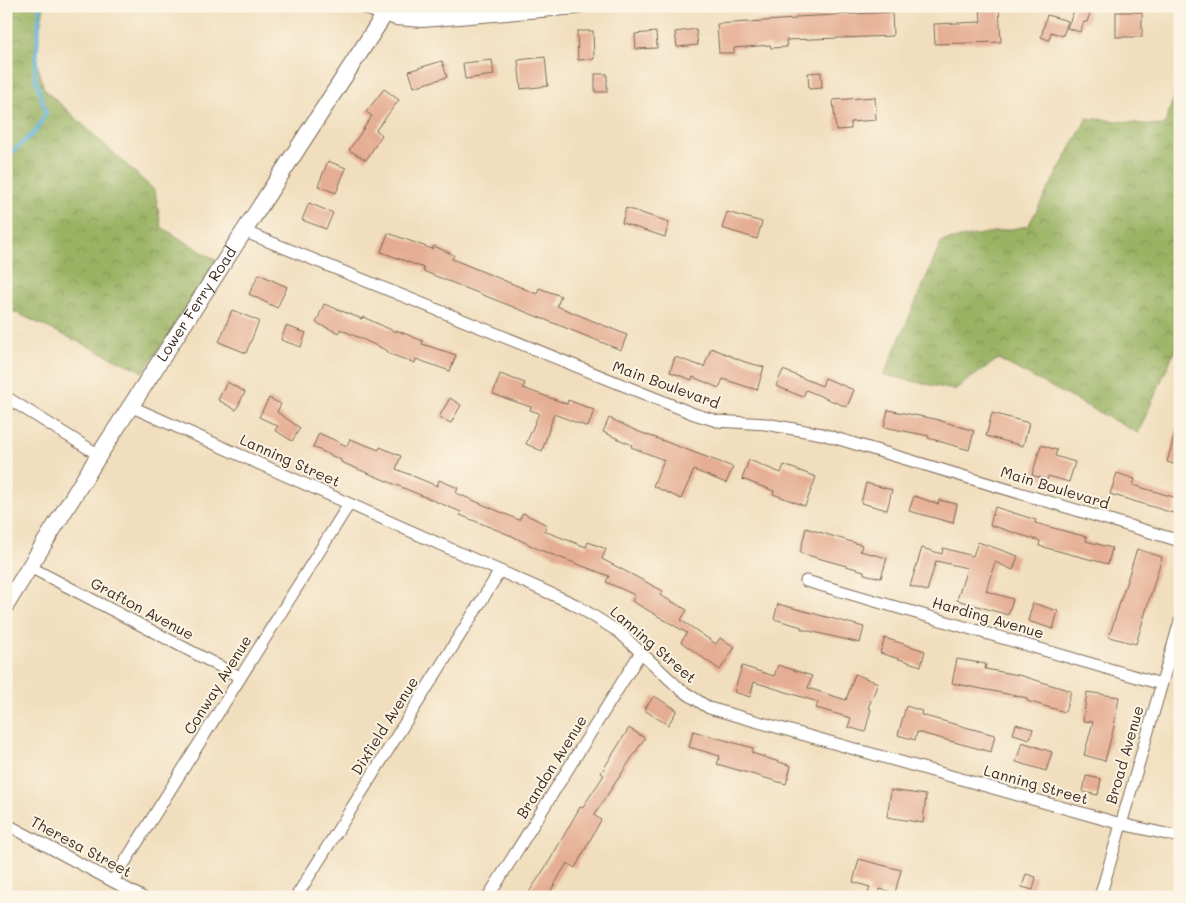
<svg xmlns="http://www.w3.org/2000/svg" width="1186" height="903" viewBox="0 0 1186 903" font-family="Mali,sans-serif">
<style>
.forest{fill:url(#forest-crowns);stroke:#6a6e41}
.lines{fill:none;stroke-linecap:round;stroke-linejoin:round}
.stream{stroke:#5cb2d9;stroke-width:4}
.building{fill:#e5ad93}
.street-casing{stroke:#7b6956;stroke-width:13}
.secondary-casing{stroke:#7b6956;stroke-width:18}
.street{stroke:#fff;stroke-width:11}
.secondary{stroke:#fff;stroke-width:16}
.labels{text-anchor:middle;stroke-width:4;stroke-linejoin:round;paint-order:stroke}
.street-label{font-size:15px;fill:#3b2a1e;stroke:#fcf5e5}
</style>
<defs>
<pattern id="forest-crowns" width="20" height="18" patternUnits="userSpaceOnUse" patternTransform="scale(1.25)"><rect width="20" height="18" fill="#9ab264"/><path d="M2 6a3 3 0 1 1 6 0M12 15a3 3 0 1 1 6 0" fill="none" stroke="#7f9152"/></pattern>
</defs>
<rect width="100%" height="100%" fill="#fcf5e5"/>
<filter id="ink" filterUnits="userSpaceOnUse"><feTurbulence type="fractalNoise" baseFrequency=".02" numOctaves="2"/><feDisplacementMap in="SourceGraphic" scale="10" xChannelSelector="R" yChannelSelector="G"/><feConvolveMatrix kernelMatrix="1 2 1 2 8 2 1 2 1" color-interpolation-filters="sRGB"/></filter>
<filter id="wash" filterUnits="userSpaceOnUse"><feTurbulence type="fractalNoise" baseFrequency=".0096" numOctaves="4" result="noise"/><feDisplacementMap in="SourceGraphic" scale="20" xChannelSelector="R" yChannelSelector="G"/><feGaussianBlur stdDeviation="1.12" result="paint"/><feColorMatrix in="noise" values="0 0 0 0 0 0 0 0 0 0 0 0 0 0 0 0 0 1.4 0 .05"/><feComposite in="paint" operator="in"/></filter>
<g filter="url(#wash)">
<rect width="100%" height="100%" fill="#f1debe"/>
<!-- forest -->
<g class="forest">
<polygon points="6,6 44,6 35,55 44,89 155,191 161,227 219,262 143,372 6,308"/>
<polygon points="1180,80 1180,339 1138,433 998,359 954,390 884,375 942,241 1028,226 1087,118 1164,126"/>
</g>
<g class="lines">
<!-- stream -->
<polyline class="stream" points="6,157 35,132 46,113 35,77 40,6"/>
</g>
<g id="blocks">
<!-- building -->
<g class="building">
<polygon points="1076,6 1089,6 1087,12 1090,13 1087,22 1084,22 1080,32 1067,28"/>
<polygon points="999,7 1001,42 935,44 934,24 981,22 980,8"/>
<polygon points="892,12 893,36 786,40 787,47 771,48 770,45 734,48 734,53 719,53 717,24 796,19 796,17"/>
<rect x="1116" y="12" width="26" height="25"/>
<polygon points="1047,15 1068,21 1063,36 1051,32 1049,40 1041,37"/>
<polygon points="696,29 698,45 677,47 675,32"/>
<polygon points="577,31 593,31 594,59 578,60"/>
<polygon points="656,32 657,48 636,49 635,34"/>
<polygon points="545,57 548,86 521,89 518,60"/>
<polygon points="492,60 494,75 465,79 463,63"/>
<polygon points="442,61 447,77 414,87 409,71"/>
<polygon points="821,72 822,88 809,89 808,73"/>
<rect x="595" y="74" width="12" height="18"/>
<polygon points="384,89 399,100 376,130 382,135 366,160 349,150 372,116 366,112"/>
<polygon points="875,97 876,120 851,122 851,129 836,130 833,100"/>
<polygon points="328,161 346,168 336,193 318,186"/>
<polygon points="309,203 333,213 326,229 302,220"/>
<polygon points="626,208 669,222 665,237 622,223"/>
<polygon points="727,212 762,222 757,239 722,228"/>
<polygon points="388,233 432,249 434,246 454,255 452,259 537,294 539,288 561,296 557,306 627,335 621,350 443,279 423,271 424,268 381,252"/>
<polygon points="259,274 287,287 277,308 249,294"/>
<polygon points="324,304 362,319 363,317 396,332 396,330 423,341 422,344 456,355 450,371 416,359 415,363 387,353 388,351 340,329 339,333 316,323"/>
<polygon points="232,310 259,321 246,353 219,342"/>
<polygon points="286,326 306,333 301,347 281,340"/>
<polygon points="711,348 745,362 764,367 757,390 723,379 719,388 693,377 692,380 670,372 675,357 704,367"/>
<polygon points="783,370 822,386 825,378 854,390 847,407 806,390 803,397 776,386"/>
<polygon points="500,374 525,383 523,388 567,404 568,400 594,410 588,427 554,414 542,451 526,444 539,413 530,410 531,407 493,394"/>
<polygon points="227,382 245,392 236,410 218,400"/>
<polygon points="269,398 281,404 277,412 300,428 292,441 275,430 278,426 259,417"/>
<polygon points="450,398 461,405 451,423 439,417"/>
<polygon points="888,410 935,419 974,431 969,450 928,438 929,436 884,427"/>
<polygon points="992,413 1029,423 1023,446 986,436"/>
<polygon points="609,418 637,431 733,467 726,483 694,470 681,499 653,486 664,460 631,447 632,445 603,432"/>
<polygon points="1177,427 1180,427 1180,466 1167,462"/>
<polygon points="319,433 347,446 350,439 379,450 380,447 401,456 396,469 437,486 439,480 458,488 456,493 519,520 523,513 547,525 544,531 586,547 588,542 606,549 602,559 663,591 660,595 687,610 681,620 716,644 720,638 735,647 720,670 681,642 687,633 632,601 635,595 606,582 609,576 540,550 512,536 460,515 461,512 341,462 341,460 313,447"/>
<polygon points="1041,445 1057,450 1055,456 1075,462 1069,482 1048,476 1047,480 1032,475"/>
<polygon points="749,460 781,473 784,465 816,477 805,506 773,494 774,491 742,479"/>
<polygon points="1117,473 1135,479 1133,485 1177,498 1173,513 1110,494"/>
<polygon points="866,483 892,490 887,510 861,503"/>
<polygon points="914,496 938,504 939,500 957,504 953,523 909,511"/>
<polygon points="995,507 1036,520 1035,523 1087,537 1086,541 1112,548 1108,564 1039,546 1040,541 990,525"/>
<polygon points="806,528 862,545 860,551 887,558 881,578 864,574 864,571 800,553"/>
<polygon points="978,542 1018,556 1013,570 995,562 986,591 1013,599 1008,615 957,600 967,568 936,561 927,591 910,586 922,548 942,554 943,548 973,556"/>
<polygon points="1137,549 1162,557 1136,644 1109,637"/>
<polygon points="1033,603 1058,611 1053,629 1028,621"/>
<polygon points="778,604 864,627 860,643 801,629 802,627 774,619"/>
<polygon points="885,638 925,651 921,666 880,653"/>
<polygon points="957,659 986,664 985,669 1019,675 1071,691 1065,712 1027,701 1027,698 952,683"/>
<polygon points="778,665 812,676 808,688 846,700 855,674 878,683 868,708 871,709 865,732 848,727 851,718 816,708 818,702 754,682 750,697 734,692 742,666 774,676"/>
<polygon points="1087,692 1119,697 1114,726 1105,761 1084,755 1093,722 1083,721"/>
<polygon points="654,696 677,710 668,725 644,710"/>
<polygon points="906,706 922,711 921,715 995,735 991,752 917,732 915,740 898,735"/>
<polygon points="1016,724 1033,729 1030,739 1013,734"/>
<polygon points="629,728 645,738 594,815 601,820 575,868 567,863 547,897 526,897 550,860 580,807 582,808 604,775 601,773"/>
<polygon points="693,731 753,748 752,753 791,766 786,784 717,764 720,756 689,747"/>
<polygon points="1022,742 1052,752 1046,771 1016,762"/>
<polygon points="1086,776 1101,779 1098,795 1083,792"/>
<polygon points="891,790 926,795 923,823 887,817"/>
<polygon points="859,859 901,870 895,893 880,889 878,896 868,894 870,887 853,882"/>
<polygon points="1026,874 1036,877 1033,890 1022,887"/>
</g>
</g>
</g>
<g filter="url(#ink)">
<use href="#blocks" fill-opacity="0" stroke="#7b6956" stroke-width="1"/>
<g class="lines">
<!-- street casing -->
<g class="street-casing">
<g id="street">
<polyline points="243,231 694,414 717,421 766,424 822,434 1180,541"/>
<polyline points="6,397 99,455"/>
<polyline points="130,406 574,604 619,632 680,689 709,708 1121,824 1180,837"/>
<polyline points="30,567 240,677"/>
<polyline points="806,581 1161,684"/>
<polyline points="6,824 142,897"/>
<polyline points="113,881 349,504"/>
<polyline points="296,897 500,571"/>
<polyline points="488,897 641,652"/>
<polyline points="1100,897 1180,621"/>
</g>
</g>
<!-- secondary casing -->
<g class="secondary-casing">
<g id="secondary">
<polyline points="366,6 396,17 422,19 577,6"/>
<path id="s1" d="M6 605 99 455 390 6"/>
</g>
</g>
<!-- street -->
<use href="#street" class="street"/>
<!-- secondary -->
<use href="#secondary" class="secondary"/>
</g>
</g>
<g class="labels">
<!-- street labels -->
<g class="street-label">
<text dy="5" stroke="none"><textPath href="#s1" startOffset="356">Lower Ferry Road</textPath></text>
<text transform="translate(666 385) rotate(20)" y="5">Main Boulevard</text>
<text transform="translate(290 461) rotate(24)" y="5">Lanning Street</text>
<text transform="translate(1055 488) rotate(17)" y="5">Main Boulevard</text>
<text transform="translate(142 609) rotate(28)" y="5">Grafton Avenue</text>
<text transform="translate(988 618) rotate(16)" y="5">Harding Avenue</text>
<text transform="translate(653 645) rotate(41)" y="5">Lanning Street</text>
<text transform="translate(218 685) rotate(-58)" y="5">Conway Avenue</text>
<text transform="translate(385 726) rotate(-58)" y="5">Dixfield Avenue</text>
<text transform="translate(1125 755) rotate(-74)" y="5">Broad Avenue</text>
<text transform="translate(552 767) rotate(-58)" y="5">Brandon Avenue</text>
<text transform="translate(1036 785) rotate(16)" y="5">Lanning Street</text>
<text transform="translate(81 847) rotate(28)" y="5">Theresa Street</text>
</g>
</g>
<!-- margin -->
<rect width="1186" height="903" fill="none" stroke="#fcf5e5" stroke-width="25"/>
</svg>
